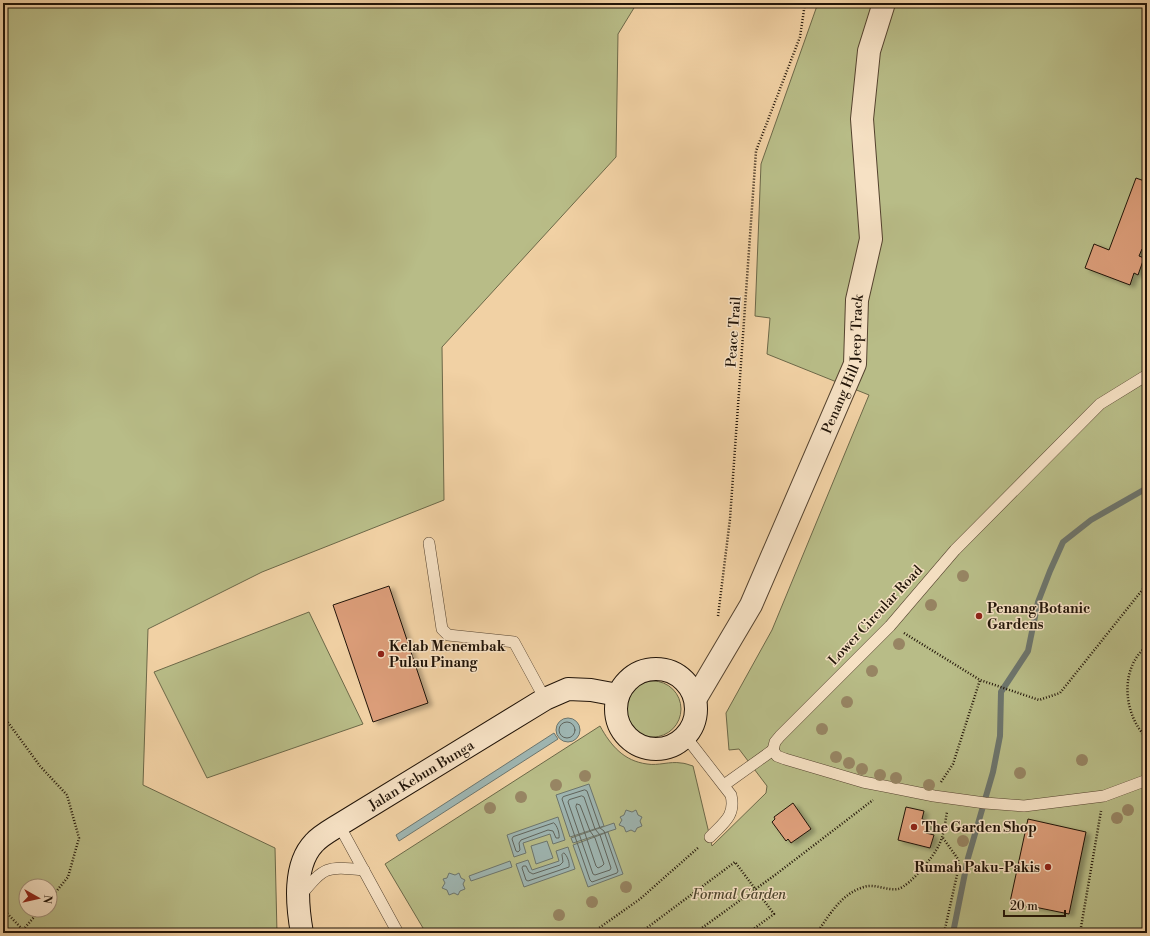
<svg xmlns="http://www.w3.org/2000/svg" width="1150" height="936" viewBox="0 0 1150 936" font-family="'Libre Bodoni',serif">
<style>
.green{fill:#b8bc87;stroke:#6c6848;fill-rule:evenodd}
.water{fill:#9eb5b1;stroke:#6c756d}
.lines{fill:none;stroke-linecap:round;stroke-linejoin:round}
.shore{stroke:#60645c;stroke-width:1}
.stream{stroke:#6c756d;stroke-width:6}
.building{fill:#db9d79;stroke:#211408;filter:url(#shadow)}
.lane-casing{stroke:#55432f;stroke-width:12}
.street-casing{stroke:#55432f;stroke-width:24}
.secondary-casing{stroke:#211408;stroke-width:24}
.path{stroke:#211408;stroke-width:2.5;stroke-dasharray:1 2;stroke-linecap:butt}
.lane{stroke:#f6e1c4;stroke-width:11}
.street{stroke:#f6e1c4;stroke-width:22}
.secondary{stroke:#f6e1c4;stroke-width:22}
.tree{fill:#978563}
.poi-dot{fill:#8f2418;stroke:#f6e1c4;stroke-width:1.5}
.labels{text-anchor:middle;stroke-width:3;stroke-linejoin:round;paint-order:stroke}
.street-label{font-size:14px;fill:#211408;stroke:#f6e1c4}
.poi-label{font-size:14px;font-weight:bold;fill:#211408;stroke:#f6e1c4;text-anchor:start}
.park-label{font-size:14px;font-style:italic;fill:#4e462e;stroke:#f6e1c4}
</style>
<defs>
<filter id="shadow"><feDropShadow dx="4.5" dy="2.5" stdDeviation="2" flood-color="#0004"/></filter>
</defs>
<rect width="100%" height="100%" fill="#f1d1a4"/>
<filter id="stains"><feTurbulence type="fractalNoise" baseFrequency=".005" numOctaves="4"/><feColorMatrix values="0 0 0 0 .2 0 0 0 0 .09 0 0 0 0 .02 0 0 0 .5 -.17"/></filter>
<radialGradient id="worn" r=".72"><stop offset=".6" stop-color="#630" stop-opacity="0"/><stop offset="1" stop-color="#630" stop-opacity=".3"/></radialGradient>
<!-- green -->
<g class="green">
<path d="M3 3H637L618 34 616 157 442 347 444 500 262 572 148 629 143 785 275 848 277 933H3ZM26 886H50V910H26Z"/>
<path d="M818 3H1147V933H426L385 864 600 726C611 746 624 761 647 764 658 766 670 761 681 763 685 763 689 765 693 766L712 846 766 793 767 786 739 749 729 750 726 713 772 630 869 395 767 354 770 318 755 316 761 164Z"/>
<polygon points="309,612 363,724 207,778 154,672"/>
<circle cx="653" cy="709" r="28"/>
</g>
<!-- water -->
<g class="water">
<circle cx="568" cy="730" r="12"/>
<polygon points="554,733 558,739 399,841 396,835"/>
<polygon points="589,784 604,826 570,837 556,795"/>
<polygon points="626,810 632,812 636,810 638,815 642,817 640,821 642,826 637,828 635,832 631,830 626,832 624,827 619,825 622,820 620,817 624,815"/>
<polygon points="558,817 565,840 553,844 550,834 523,843 526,853 514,857 507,835"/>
<polygon points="614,823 616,829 573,843 571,838"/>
<polygon points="608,832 623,874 588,887 573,845"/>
<polygon points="547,841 553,858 536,864 531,846"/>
<polygon points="568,847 575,869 524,887 516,864 528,860 532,870 559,861 556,851"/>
<polygon points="510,861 512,867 471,881 469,876"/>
<polygon points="449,873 455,875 459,873 461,878 465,880 463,884 465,889 460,891 458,895 454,893 449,895 447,890 442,888 445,883 443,879 447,878"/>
</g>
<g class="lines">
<!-- shore -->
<g class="shore">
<circle cx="567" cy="730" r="8"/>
<polygon points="585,790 587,791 600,828 604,831 618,871 617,873 592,882 590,880 562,799 563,797"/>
<polygon points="582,796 584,797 595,829 600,835 611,868 610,870 595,875 593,874 568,802 569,800"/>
<polygon points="577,804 580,805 590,831 595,838 604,864 602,866 598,868 596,866 576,807"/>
<path d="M554 823C557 825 560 834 559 838H556L553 831 548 830 521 840 519 843 520 850 518 852 516 851 512 839 513 837Z"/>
<path d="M564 853C567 855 570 863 569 867L528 881 526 880 522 868 523 866H526L529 872 533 874 560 865 563 862 562 855Z"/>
</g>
<!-- stream -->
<polyline class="stream" points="953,933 968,858 993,772 1000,736 1001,692 1028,651 1038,602 1050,571 1063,542 1091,520 1147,488"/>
</g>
<!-- building -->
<g class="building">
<polygon points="1136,178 1147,182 1147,251 1142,249 1139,256 1144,258 1138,275 1134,273 1130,285 1085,268 1094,244 1109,250"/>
<polygon points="389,586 428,703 373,722 333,605"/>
<polygon points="793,803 811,829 791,843 788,839 786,841 772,822 775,819 774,817"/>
<polygon points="906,807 924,811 922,819 929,821 926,833 934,835 930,848 898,840"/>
<polygon points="1028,819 1086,832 1069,914 1010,902"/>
</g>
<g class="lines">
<!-- lane casing -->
<g class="lane-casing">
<g id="lane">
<polyline points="429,543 442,629 448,635 514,642 545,699"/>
<path d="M686 737 731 795C736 816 723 823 710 837"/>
<polyline points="773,750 775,742 780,736 890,626 955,550 1100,404 1147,375"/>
<polyline points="773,750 777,756 785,759 863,782 889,787 934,796 985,803 1024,806 1104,796 1147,780"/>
<polyline points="724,785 773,750"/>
<polyline points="339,825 398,933"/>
<path d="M300 896C325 866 326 866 364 870"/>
</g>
</g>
<!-- street casing -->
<g class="street-casing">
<g id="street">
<path id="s1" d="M696 698 751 605 855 364 857 300 871 239 862 119 869 51 884 3"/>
</g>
</g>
<!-- secondary casing -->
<g class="secondary-casing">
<g id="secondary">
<circle cx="656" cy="709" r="40"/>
<path id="s2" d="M302 933C297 905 293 865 314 843 320 836 331 830 339 825L545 699 568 689 591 690 618 695"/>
</g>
</g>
<!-- path -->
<g class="path">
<polyline points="718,616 730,519 756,151 800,37 805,3"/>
<polyline points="904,633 980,680 1039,700 1060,693 1147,584"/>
<path d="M1147 646C1119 668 1123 715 1147 738"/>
<polyline points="3,708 7,721 40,766 67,795 79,838 68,877 50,899"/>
<polyline points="941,782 953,764 980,680"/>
<polyline points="943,838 958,859 959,866 944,933"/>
<polyline points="3,909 23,930 25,933"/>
<polyline points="23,930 40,910"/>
<polyline points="592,933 640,899 699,847"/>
<polyline points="640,933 735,862 774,914 748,933"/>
<polyline points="695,933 775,875 873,800"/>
<path d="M817 933C829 915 842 893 864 887 874 883 887 891 898 889 910 886 934 856 939 845 944 835 945 823 947 812"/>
<polyline points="1080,933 1101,811"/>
</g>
<!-- lane -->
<use href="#lane" class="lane"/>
<!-- street -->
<use href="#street" class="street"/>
<!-- secondary -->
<use href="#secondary" class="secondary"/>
</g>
<!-- trees -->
<g class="tree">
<circle cx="963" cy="576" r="6"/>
<circle cx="931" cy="605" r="6"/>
<circle cx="899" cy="644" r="6"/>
<circle cx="872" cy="671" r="6"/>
<circle cx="847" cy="702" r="6"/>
<circle cx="822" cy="729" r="6"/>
<circle cx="836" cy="757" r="6"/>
<circle cx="1082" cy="760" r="6"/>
<circle cx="849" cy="763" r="6"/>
<circle cx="862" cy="769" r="6"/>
<circle cx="1020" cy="773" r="6"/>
<circle cx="880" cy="775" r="6"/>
<circle cx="585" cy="776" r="6"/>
<circle cx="896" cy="778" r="6"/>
<circle cx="556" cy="785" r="6"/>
<circle cx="929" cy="785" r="6"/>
<circle cx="521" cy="797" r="6"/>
<circle cx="490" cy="808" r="6"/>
<circle cx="1128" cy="810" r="6"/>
<circle cx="1117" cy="818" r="6"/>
<circle cx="963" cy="841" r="6"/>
<circle cx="626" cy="887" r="6"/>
<circle cx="592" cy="902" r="6"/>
<circle cx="559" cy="915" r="6"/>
</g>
<!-- markers -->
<g class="poi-dot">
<circle cx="979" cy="616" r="4"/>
<circle cx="381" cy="654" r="4"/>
<circle cx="914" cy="827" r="4"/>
<circle cx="1048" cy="867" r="4"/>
</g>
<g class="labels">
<!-- street labels -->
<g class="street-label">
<text transform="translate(733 332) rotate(-86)" y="5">Peace Trail</text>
<text dy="5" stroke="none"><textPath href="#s1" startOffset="368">Penang Hill Jeep Track</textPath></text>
<text transform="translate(875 615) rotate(-47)" y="5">Lower Circular Road</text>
<text dy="5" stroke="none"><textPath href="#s2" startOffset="221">Jalan Kebun Bunga</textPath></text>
</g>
<!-- poi labels -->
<g class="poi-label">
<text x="987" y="613">Penang Botanic<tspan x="987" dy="16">Gardens</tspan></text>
<text x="389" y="651">Kelab Menembak<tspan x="389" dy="16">Pulau Pinang</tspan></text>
<text x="922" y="832">The Garden Shop</text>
<text x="1040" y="872" text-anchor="end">Rumah Paku-Pakis</text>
</g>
<!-- park labels -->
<g class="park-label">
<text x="739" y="899">Formal Garden</text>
</g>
</g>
<!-- margin -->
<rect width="1150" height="936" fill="none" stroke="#f1d1a4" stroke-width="16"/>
<rect x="4" y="4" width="1142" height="928" fill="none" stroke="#211408" stroke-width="2"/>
<rect x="8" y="8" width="1134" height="920" fill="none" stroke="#211408"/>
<!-- north arrow -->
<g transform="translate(38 898) rotate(98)"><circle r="19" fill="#f6e1c4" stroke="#a18f79"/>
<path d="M0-3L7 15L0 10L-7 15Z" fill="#8f2418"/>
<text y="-6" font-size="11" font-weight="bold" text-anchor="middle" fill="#211408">N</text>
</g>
<!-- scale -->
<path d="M1004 910v6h61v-6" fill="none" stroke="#211408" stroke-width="2"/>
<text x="1010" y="910" font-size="12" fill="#211408" stroke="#f6e1c4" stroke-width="3" paint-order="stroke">20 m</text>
<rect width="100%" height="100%" filter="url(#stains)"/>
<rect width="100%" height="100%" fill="url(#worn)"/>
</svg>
